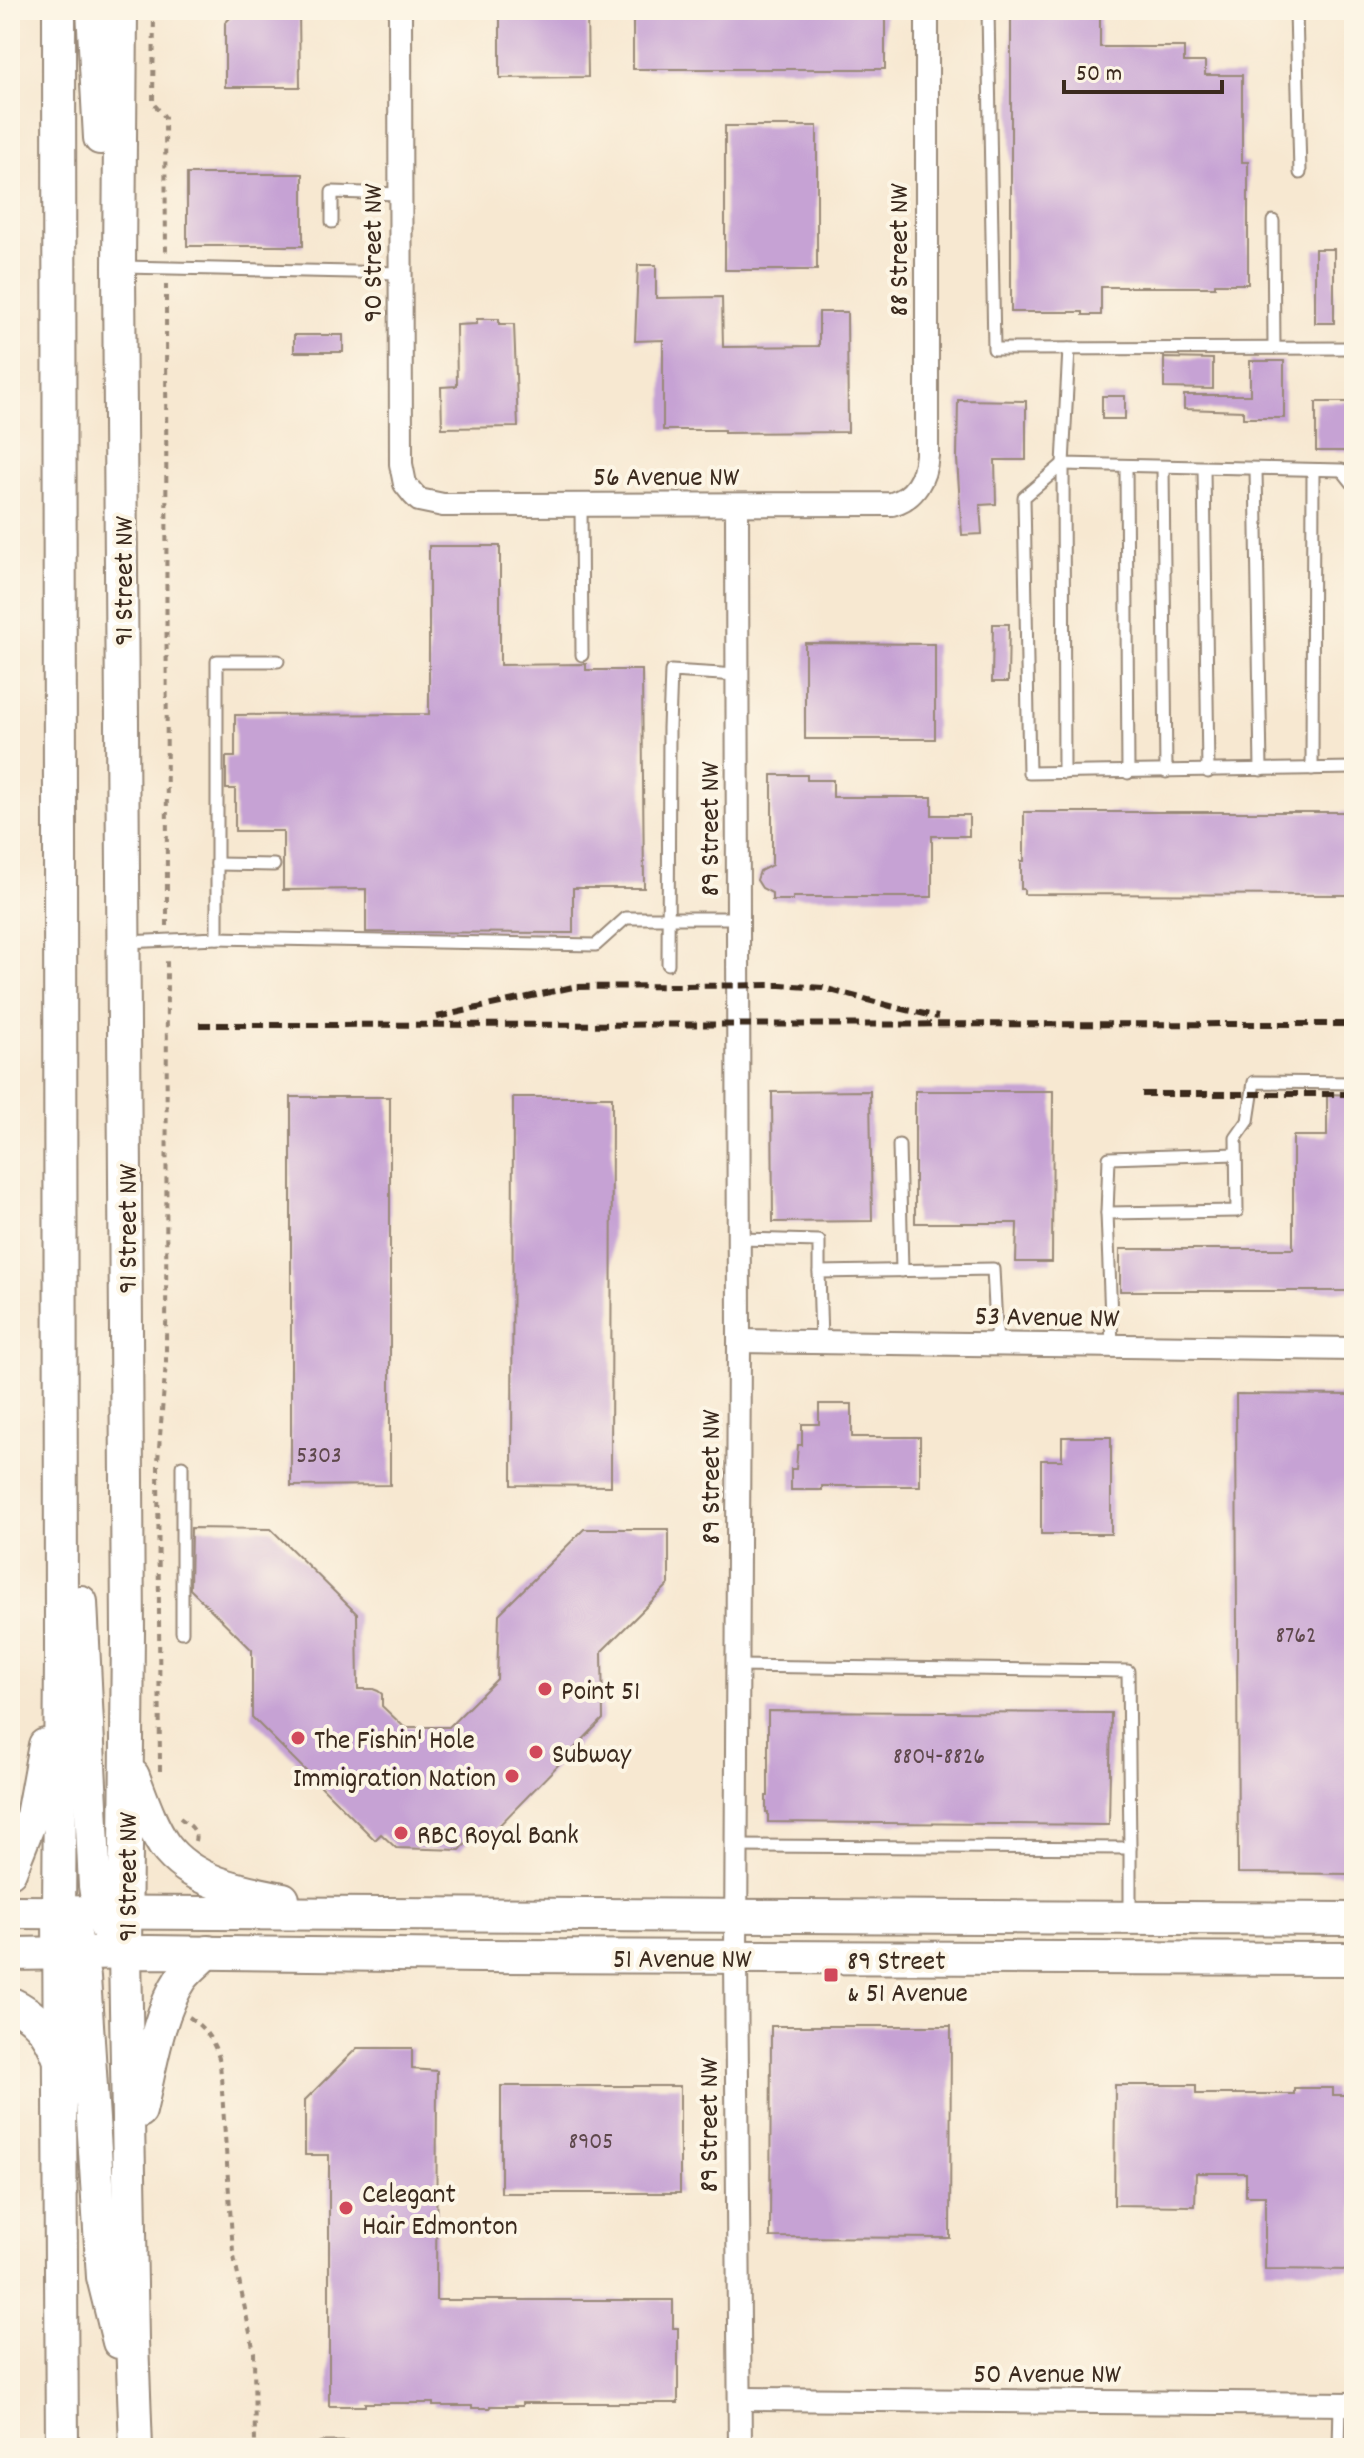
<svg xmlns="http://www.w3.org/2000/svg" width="1364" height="2458" viewBox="0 0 1364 2458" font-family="Dekko,sans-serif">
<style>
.building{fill:#c6a2d4}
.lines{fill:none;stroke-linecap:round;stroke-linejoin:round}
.service-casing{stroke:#998978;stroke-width:15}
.minor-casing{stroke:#998978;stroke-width:26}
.secondary-casing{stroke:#998978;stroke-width:36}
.path{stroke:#998978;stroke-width:4;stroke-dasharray:6 6;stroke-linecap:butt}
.service{stroke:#fff;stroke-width:11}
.minor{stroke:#fff;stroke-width:22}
.secondary{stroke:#fff;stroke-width:32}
.rail{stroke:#3b2a1e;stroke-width:6;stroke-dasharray:12 6;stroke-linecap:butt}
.poi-dot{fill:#d1495b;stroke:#fcf5e5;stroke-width:3}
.labels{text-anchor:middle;stroke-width:8;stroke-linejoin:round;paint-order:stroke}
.number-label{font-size:24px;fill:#5e484c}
.street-label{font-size:28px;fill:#3b2a1e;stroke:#fcf5e5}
.poi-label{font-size:28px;fill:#3b2a1e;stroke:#fcf5e5;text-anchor:start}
</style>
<rect width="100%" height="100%" fill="#fcf5e5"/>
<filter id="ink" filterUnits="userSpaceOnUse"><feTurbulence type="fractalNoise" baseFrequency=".0125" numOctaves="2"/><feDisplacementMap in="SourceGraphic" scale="16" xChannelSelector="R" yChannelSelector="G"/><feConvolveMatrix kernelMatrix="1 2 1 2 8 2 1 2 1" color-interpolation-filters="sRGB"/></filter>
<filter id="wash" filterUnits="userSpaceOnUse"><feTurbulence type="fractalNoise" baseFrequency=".006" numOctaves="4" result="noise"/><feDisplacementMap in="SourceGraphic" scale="32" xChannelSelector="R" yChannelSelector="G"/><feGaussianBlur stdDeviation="1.8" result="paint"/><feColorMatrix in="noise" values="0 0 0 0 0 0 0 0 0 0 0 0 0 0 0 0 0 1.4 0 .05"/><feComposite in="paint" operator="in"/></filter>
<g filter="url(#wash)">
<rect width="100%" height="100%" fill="#f7e8d1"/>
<g id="blocks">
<!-- building -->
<g class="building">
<polygon points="238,10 299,10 300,87 225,87 225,23"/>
<polygon points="500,10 587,10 588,77 500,78"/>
<rect x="633" y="10" width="252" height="59"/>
<polygon points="1076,14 1100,14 1100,47 1184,47 1184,62 1205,62 1205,75 1242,75 1242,162 1248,162 1248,284 1215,284 1215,287 1101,287 1101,315 1083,315 1083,312 1011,312 1011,18 1076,18"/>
<rect x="725" y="126" width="92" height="144"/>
<rect x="187" y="174" width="116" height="72"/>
<rect x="1315" y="249" width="19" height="74"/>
<polygon points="638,265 656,265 656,298 722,297 723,347 819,346 819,312 847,312 848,432 724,433 724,430 663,430 663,340 635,341"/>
<polygon points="477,319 499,319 499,324 514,324 518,427 442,428 441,387 457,386 456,325 477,324"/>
<rect x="294" y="335" width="49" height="17"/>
<polygon points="1164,358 1213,359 1213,389 1164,388"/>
<polygon points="1250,361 1284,361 1284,418 1243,418 1243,411 1184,409 1184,395 1250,395"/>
<rect x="1102" y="396" width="23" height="23"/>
<polygon points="958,400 1026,401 1026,460 995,460 996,504 980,505 982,534 962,535 957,459"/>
<rect x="1316" y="402" width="38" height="49"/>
<polygon points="429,546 500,546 500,665 586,664 586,670 642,670 644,888 573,888 573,933 366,932 366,889 283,890 283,831 235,831 235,789 226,789 226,757 235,757 235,715 429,714"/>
<polygon points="993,624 1009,624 1008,682 992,682"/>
<polygon points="805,643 935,644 935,739 805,739"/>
<polygon points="772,775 807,775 807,780 833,780 833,797 932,797 932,815 969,815 969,836 932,836 932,897 793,897 793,900 772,900 772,893 762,888 757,880 760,871 772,865"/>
<polygon points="1024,812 1354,812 1354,895 1024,894 1024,889 1021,889 1021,861 1024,861"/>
<polygon points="870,1091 872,1221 773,1222 772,1092"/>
<polygon points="915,1091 1053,1091 1052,1262 1016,1262 1017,1223 915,1223"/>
<polygon points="1327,1094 1354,1095 1354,1291 1120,1291 1120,1249 1293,1249 1293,1136 1327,1136"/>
<polygon points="291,1097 390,1097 390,1485 291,1486"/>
<polygon points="513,1097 612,1097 611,1486 512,1485"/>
<polygon points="1236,1394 1354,1395 1354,1874 1238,1873"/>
<polygon points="819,1404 852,1404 852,1437 920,1437 920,1486 822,1486 822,1490 791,1490 791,1469 796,1469 798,1445 802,1445 802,1424 819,1424"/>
<polygon points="1062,1437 1111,1437 1111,1534 1041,1534 1041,1460 1062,1460"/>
<polygon points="191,1528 271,1529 357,1614 358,1689 373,1689 378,1691 382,1694 382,1706 404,1727 449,1727 497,1679 499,1614 584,1529 669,1529 669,1584 602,1651 603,1719 484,1841 476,1833 460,1850 396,1848 381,1834 375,1840 252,1717 252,1650 190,1589"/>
<polygon points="768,1711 1111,1713 1109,1825 768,1822 768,1812 766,1812 766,1796 768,1796"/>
<polygon points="771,2026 951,2026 950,2238 770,2237"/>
<polygon points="357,2048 412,2048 412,2069 437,2071 436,2300 673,2300 673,2328 678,2328 678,2403 522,2403 522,2406 490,2406 490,2408 472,2408 472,2406 433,2406 433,2403 365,2403 365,2406 329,2406 329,2155 305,2155 305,2100"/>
<polygon points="1115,2085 1196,2085 1196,2094 1294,2094 1294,2088 1333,2088 1333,2095 1354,2095 1354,2270 1265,2269 1265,2196 1246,2196 1246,2173 1196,2173 1195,2206 1114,2205"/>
<rect x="501" y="2086" width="179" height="107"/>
</g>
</g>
</g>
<g filter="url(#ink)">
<use href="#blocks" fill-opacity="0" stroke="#998978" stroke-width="2"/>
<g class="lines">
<!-- service casing -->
<g class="service-casing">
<g id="service">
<polyline points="988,10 994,349 1354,348"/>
<polyline points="1296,10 1300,173"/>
<polyline points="1273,221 1274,348"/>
<polyline points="332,222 332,192 400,194"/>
<polyline points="123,267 401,273"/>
<polyline points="1069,349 1063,464 1342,470 1354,485"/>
<polyline points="1063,464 1024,497 1029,773 1354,768"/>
<polyline points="1063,464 1064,773"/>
<polyline points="1126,467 1128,773"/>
<polyline points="1163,467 1166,772"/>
<polyline points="1204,468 1208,772"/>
<polyline points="1256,469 1261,770"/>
<polyline points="581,506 582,655"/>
<polyline points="1312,769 1313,470"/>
<polyline points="217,864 274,865"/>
<polyline points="217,938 596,945 626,918 739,918"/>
<polyline points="125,942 217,938 217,661 278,661"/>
<polyline points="668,964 669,728 671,671 738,675"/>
<polyline points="899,1145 902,1271"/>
<polyline points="1107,1213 1109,1158 1236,1154"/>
<polyline points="738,1239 819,1241 819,1272"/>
<polyline points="821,1342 819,1272 993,1269 997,1345"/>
<polyline points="1112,1346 1107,1213 1237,1211 1236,1138 1248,1121 1254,1082 1354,1083"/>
<polyline points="182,1466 182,1632"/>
<polyline points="737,1846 1130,1848 1128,1671 738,1666"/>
<polyline points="1130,1916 1130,1848"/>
<polyline points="322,2448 371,2448"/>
<polyline points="1339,2448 1340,2404"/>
</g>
</g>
<!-- minor casing -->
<g class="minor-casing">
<g id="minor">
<path d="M400 10 401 464 405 484 413 494 419 500 443 505 892 504C915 498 925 478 927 455V10"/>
<polyline points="737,505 739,1341 736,1957 740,2448"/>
<polyline points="739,1341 1354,1349"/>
<polyline points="740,2399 1354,2404"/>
</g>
</g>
<!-- secondary casing -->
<g class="secondary-casing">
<g id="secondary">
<polyline points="59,10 61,1656 59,1913 62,2448"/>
<polyline points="93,10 100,138"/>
<polyline points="121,10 119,267 128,1633 125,1953 132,2340 136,2448"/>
<polyline points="81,1602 95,1886 99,1913 107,1929"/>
<path d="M133 1776C142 1799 150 1824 164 1845 191 1882 241 1891 283 1899"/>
<polyline points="10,1871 32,1816 45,1745"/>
<polyline points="10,1912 1354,1919"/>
<polyline points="75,1935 84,1977 103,2277 119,2342"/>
<polyline points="10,1954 149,1952 481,1956 1354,1959"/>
<path d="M10 2003C36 2015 49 2031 59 2058"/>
<path d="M140 2111C150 2070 157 2015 181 1979 188 1969 199 1961 208 1952"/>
</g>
</g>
<!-- path -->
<g class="path">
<polyline points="154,10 153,103 165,117 166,255"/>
<polyline points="166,284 167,927"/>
<polyline points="160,1771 158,1461 166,1362 167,956"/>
<path d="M180 1818C189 1825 198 1829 195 1841"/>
<path d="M189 2017C205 2028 215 2042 220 2062L233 2252 254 2352 255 2448"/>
</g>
<!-- service -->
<use href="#service" class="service"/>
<!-- minor -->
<use href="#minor" class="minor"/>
<!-- secondary -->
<use href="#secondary" class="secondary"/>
<!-- rail -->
<g class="rail">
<polyline points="437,1017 573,987 781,985 823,988 894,1007 938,1017"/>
<polyline points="199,1025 1354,1024"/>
<polyline points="1142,1094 1354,1094"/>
</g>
</g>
</g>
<!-- markers -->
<g class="poi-dot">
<circle cx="545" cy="1689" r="8"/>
<circle cx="298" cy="1738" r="8"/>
<circle cx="536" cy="1752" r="8"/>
<circle cx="512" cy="1776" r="8"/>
<circle cx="401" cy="1833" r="8"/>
<rect x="823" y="1967" width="16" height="16" rx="4"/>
<circle cx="346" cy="2208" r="8"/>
</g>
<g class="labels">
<!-- number labels -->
<g class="number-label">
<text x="319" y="1462">5303</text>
<text x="1296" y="1642">8762</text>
<text x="939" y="1763">8804-8826</text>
<text x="591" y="2148">8905</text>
</g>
<!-- street labels -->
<g class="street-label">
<text transform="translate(897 250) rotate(-90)" y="10">88 Street NW</text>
<text transform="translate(371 253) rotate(-90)" y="10">90 Street NW</text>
<text x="666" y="485">56 Avenue NW</text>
<text transform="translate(122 581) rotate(-90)" y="10">91 Street NW</text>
<text transform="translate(708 829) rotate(-90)" y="10">89 Street NW</text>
<text transform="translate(126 1229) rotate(-90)" y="10">91 Street NW</text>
<text transform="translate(1047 1315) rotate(1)" y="10">53 Avenue NW</text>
<text transform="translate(709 1477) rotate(-90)" y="10">89 Street NW</text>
<text transform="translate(126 1877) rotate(-90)" y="10">91 Street NW</text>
<text x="682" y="1967">51 Avenue NW</text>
<text transform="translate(707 2125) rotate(-90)" y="10">89 Street NW</text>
<text x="1047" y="2382">50 Avenue NW</text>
</g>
<!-- poi labels -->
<g class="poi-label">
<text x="561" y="1699">Point 51</text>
<text x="314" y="1748">The Fishin' Hole</text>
<text x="552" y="1762">Subway</text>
<text x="496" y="1786" text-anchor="end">Immigration Nation</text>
<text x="417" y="1843">RBC Royal Bank</text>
<text x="847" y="1969">89 Street<tspan x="847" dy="32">&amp; 51 Avenue</tspan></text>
<text x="362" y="2202">Celegant<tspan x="362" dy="32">Hair Edmonton</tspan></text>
</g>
</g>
<!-- margin -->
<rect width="1364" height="2458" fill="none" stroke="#fcf5e5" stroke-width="40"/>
<!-- scale -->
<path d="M1064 80v12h158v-12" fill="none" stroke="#3b2a1e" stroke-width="4"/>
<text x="1076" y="80" font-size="24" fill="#3b2a1e" stroke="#fcf5e5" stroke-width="6" paint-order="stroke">50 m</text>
</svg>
